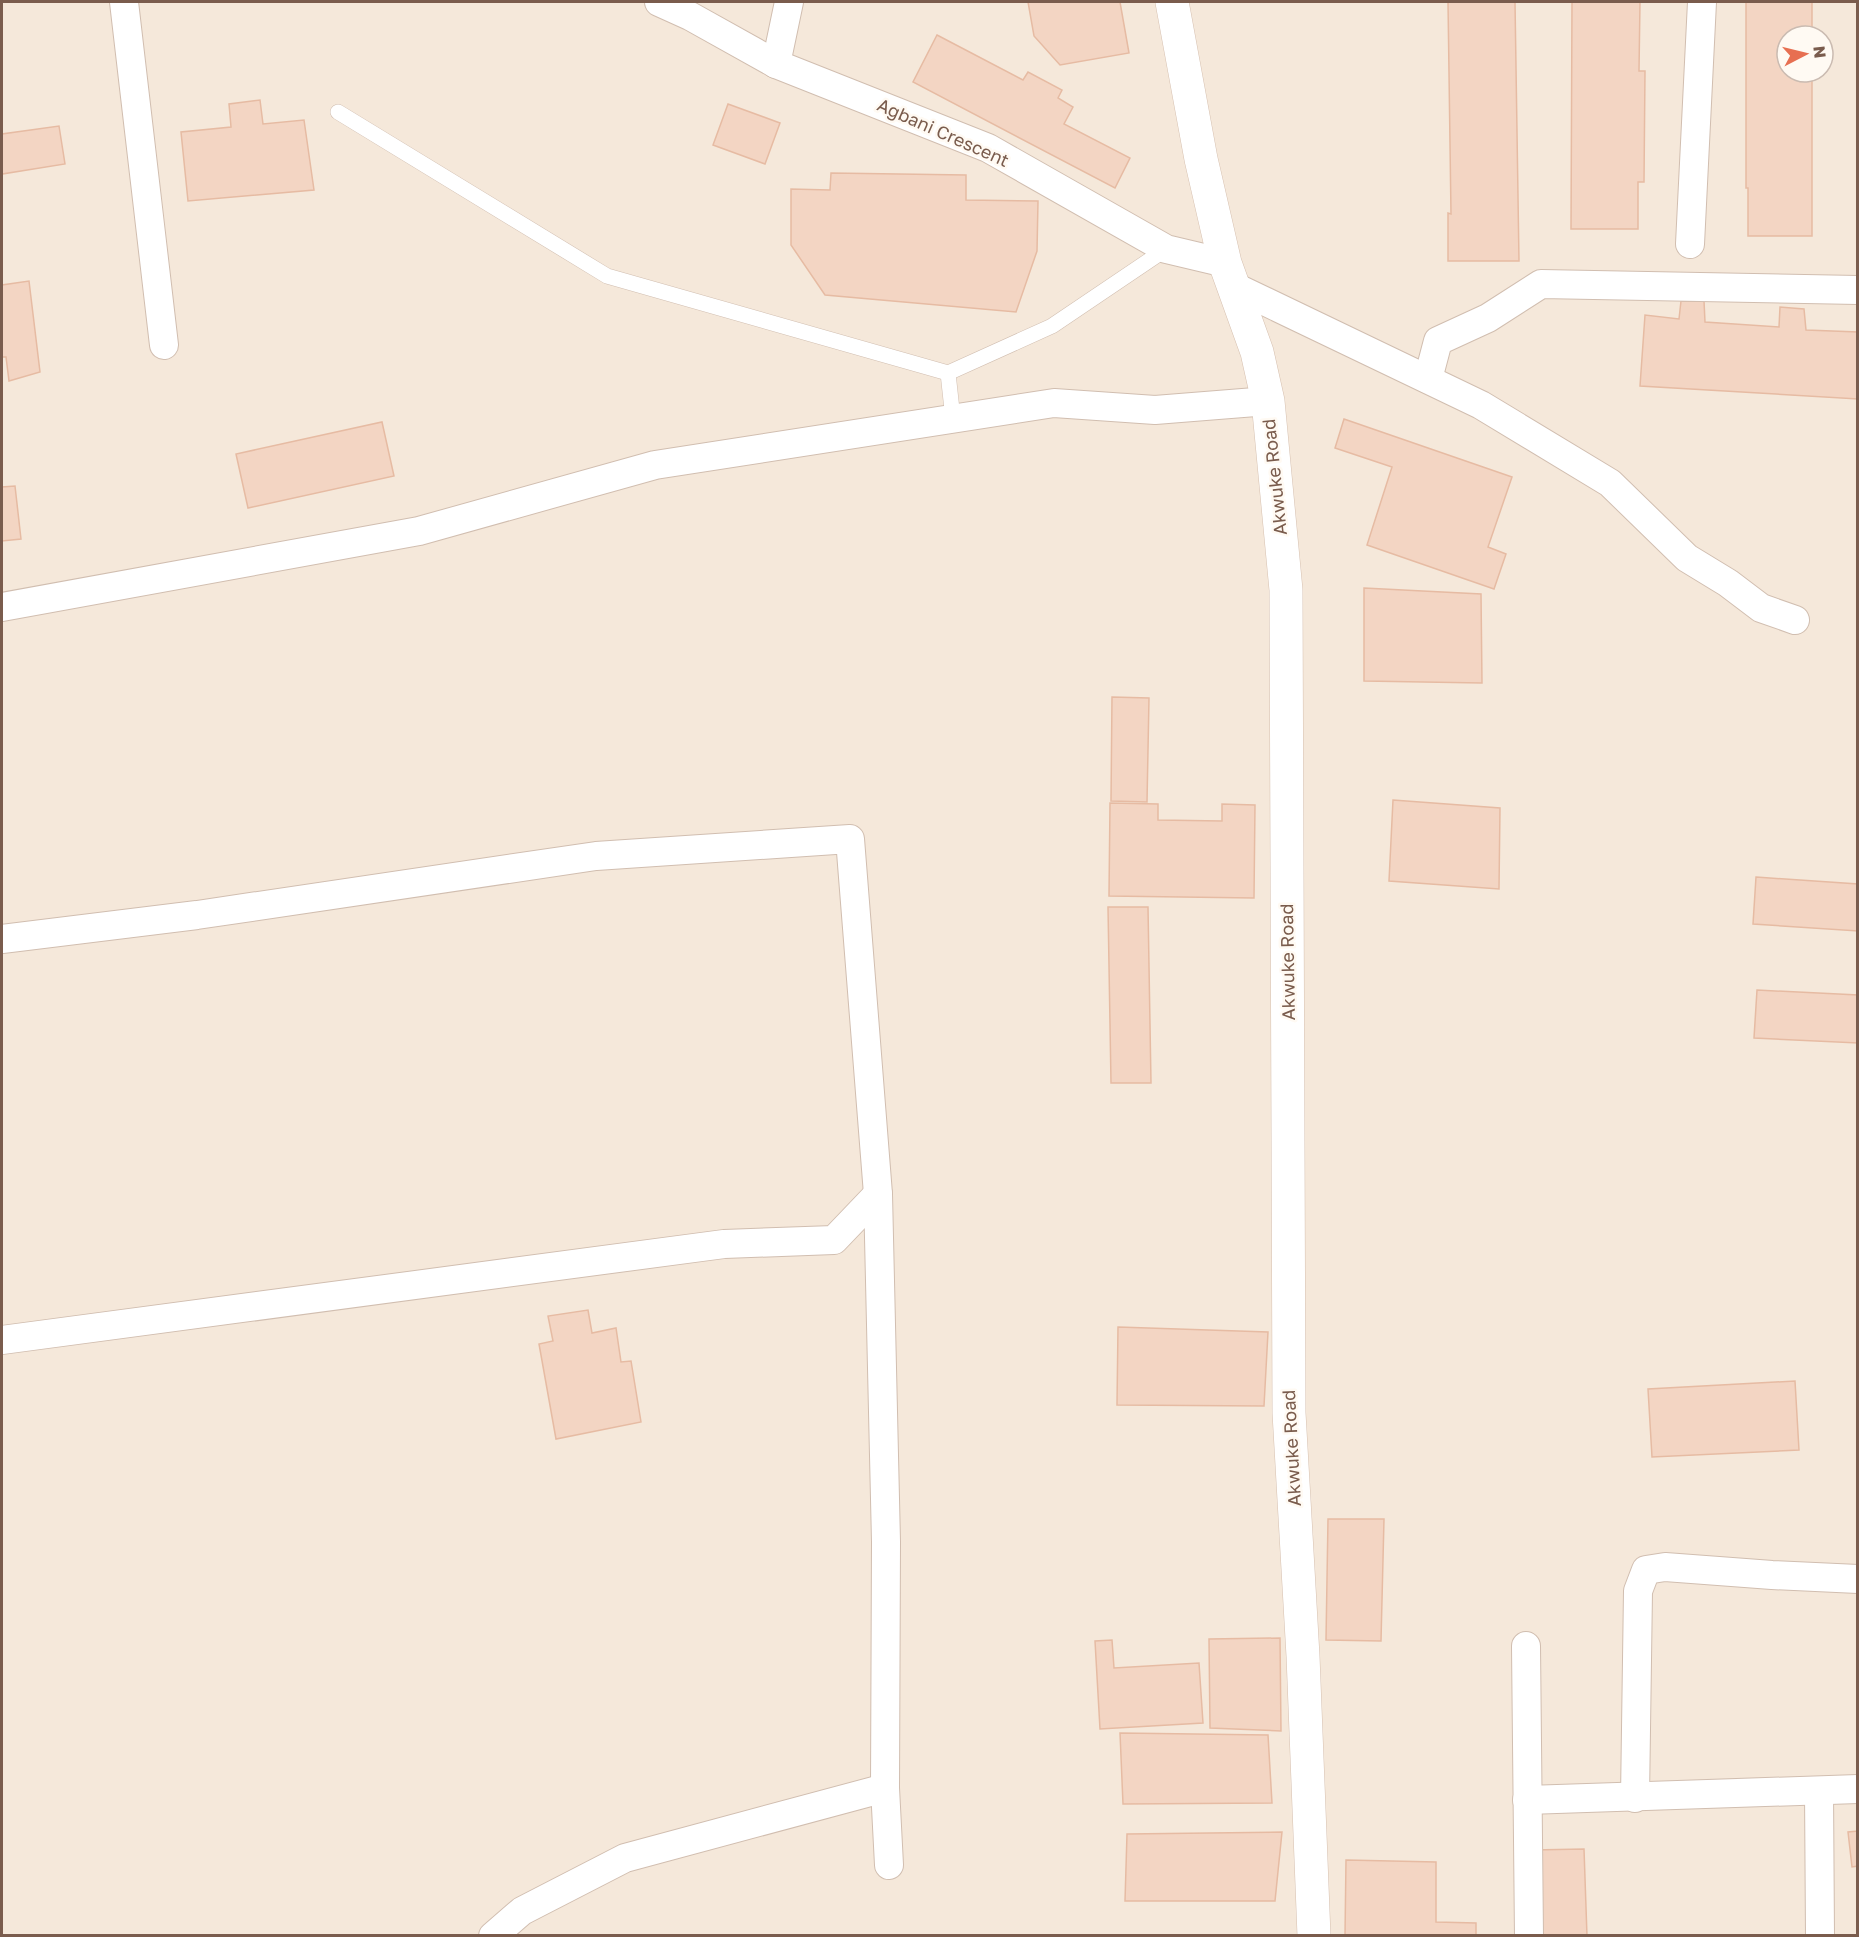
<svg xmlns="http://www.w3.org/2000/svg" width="1859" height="1937" viewBox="0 0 1859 1937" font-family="'Golos Text',sans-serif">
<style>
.residential{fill:#f5e8da;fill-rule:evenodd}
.building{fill:#f3d5c3;stroke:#e6bba3;stroke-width:1.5}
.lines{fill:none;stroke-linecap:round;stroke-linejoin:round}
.lane-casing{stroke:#d1beb0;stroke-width:16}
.street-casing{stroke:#d1beb0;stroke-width:30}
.secondary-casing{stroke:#d6c0b0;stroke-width:34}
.lane{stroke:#fff;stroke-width:15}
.street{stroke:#fff;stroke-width:28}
.secondary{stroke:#fff;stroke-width:33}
.labels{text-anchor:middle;stroke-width:5;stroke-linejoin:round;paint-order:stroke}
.street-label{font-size:18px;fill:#7a5c4d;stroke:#fffaf3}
</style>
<rect width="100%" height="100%" fill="#fdf6ec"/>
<!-- residential -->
<path class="residential" d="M2 2H1857V1935H2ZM1787 36H1823V72H1787Z"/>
<!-- building -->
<g class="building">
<polygon points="1028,2 1120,2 1129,53 1060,65 1034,36"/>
<polygon points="1448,2 1515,2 1519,261 1448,261 1448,213 1451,214"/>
<polygon points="1572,2 1640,2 1639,71 1645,71 1644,182 1638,182 1638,229 1571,229"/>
<polygon points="1746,2 1812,2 1812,36 1787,36 1787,72 1812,72 1812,236 1748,236 1748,188 1746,188"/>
<polygon points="937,35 1023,80 1028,72 1062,90 1058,98 1073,107 1064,124 1130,158 1115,188 913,82"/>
<polygon points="260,100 263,124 304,120 314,190 188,201 181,132 231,127 229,104"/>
<polygon points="728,104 780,123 765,164 713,145"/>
<polygon points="59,126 65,164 2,174 2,134"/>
<polygon points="831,173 966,175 966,200 1038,201 1037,251 1016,312 825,295 791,245 791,189 830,190"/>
<polygon points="29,281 40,372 9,381 6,357 2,357 2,285"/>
<polygon points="1681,301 1704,301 1705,322 1779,327 1780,307 1804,309 1806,330 1858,332 1858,399 1640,386 1645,315 1679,319"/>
<polygon points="1344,419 1512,477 1488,547 1506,554 1494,589 1367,545 1392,467 1335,448"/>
<polygon points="382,422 394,476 248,508 236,454"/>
<polygon points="15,486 21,539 2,541 2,487"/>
<polygon points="1364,588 1481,594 1482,683 1364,681"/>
<polygon points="1112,697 1149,698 1147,802 1111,801"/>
<polygon points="1393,800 1500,808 1499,889 1389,881"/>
<polygon points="1110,803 1158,804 1158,820 1222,821 1222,804 1255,805 1254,898 1109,896"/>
<polygon points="1756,877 1858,884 1858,931 1753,924"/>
<polygon points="1108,907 1148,907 1151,1083 1111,1083"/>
<polygon points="1757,990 1858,995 1858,1043 1754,1038"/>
<polygon points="588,1310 592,1333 616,1328 621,1362 631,1361 641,1422 556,1439 539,1344 553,1341 548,1316"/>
<polygon points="1118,1327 1268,1332 1264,1406 1117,1405"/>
<polygon points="1795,1381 1799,1450 1652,1457 1648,1389"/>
<polygon points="1328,1519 1384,1519 1381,1641 1326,1640"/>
<polygon points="1280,1638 1281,1731 1210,1728 1209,1639"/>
<polygon points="1112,1640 1114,1668 1199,1663 1203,1723 1100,1729 1095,1641"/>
<polygon points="1120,1733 1268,1735 1272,1803 1123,1804"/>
<polygon points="1858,1831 1858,1866 1852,1867 1848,1832"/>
<polygon points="1282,1832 1275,1901 1125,1901 1127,1834"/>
<polygon points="1584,1849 1587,1936 1534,1936 1532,1850"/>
<polygon points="1346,1860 1436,1862 1436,1922 1476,1923 1476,1936 1345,1936"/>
</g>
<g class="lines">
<!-- lane casing -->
<g class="lane-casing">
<g id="lane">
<polyline points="338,112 607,276 948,373 1052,326 1166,249"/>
<polyline points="948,373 953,419"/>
</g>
</g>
<!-- street casing -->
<g class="street-casing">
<g id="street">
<polyline points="124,2 164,345"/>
<polyline points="659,2 690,16 776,64 988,148 1166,249 1225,263"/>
<polyline points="776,64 789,2"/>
<polyline points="1690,244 1702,2"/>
<polyline points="1233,286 1481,405 1610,483 1687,558 1728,583 1761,608 1795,620"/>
<polyline points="1428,379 1438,341 1488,318 1541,284 1858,290"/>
<polyline points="2,607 419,531 655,465 1054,403 1155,410 1268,401"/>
<polyline points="2,939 197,915 596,856 850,839 878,1194 886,1542 885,1788 889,1865"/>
<polyline points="2,1340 724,1244 834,1240 878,1194"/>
<polyline points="1526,1646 1529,1936"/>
<polyline points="1819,1791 1820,1936"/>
<polyline points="1635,1798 1638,1591 1646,1570 1665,1567 1772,1575 1858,1579"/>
<polyline points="1527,1800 1858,1789"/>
<polyline points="493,1936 522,1911 625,1858 885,1788"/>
</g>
</g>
<!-- secondary casing -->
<g class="secondary-casing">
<polyline id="secondary" points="1172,2 1201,159 1225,263 1257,352 1268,401 1286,590 1289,1413 1303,1656 1314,1936"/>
</g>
<!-- lane -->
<use href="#lane" class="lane"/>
<!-- street -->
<use href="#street" class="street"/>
<!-- secondary -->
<use href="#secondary" class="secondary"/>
</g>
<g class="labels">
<!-- street labels -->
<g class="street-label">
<text transform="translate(943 133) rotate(24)" y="6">Agbani Crescent</text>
<text transform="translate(1275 477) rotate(-96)" y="6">Akwuke Road</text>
<text transform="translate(1288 962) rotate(-91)" y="6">Akwuke Road</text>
<text transform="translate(1292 1448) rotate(-93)" y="6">Akwuke Road</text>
</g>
</g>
<!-- border -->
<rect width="1859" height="1937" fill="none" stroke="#7a5c4d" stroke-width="6"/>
<!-- north arrow -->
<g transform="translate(1805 54) rotate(83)"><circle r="28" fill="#fffaf3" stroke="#cabbb1" stroke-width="1.5"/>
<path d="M0-4.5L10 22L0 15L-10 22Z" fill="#e76f51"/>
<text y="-9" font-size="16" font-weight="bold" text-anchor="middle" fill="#7a5c4d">N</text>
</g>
</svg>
